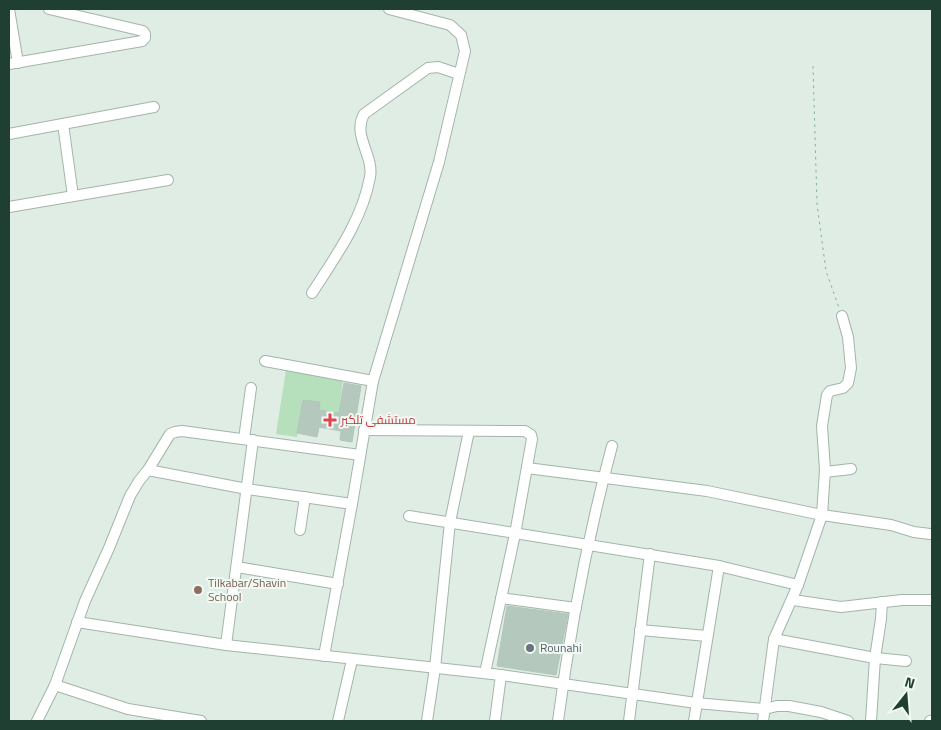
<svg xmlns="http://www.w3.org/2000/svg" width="941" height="730" viewBox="0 0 941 730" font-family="'Titillium Web',Cairo,sans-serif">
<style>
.green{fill:#b6e0bb}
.building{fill:#b5c8bd;stroke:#b1c7bb}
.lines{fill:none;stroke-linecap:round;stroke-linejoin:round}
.street-casing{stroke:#a2b5ab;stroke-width:12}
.path{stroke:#7cb49a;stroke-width:1;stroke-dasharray:2.5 4;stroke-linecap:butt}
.street{stroke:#fff;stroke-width:10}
.health-dot{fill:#e0444e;stroke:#f1f9f3;stroke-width:2}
.education-dot{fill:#8d6e63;stroke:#f1f9f3;stroke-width:2}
.worship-dot{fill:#6b7280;stroke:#f1f9f3;stroke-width:2}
.labels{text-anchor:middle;stroke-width:4;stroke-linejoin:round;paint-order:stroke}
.health-label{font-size:12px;fill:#be3a42;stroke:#f1f9f3;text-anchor:start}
.education-label{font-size:12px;fill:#785e54;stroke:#f1f9f3;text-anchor:start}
.worship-label{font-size:12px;fill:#5b616d;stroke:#f1f9f3;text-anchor:start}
</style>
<rect width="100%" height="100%" fill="#e0ede5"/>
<!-- green -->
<polygon class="green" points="286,370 343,380 339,413 319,410 320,402 303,400 297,437 276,434"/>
<!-- building -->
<g class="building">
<polygon points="344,383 361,386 352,442 340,440 341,431 319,427 317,437 297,433 303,400 320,402 319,410 339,413"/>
<polygon points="507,606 568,614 556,675 497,666"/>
</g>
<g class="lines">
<!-- street casing -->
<g class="street-casing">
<g id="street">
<polyline points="9,9 18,63"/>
<polyline points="9,64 142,41 145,38 145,34 143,31 49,9"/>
<polyline points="63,124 73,196"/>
<polyline points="9,134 154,107"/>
<polyline points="9,207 168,180"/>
<path d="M312 293C335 257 362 221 370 177 374 155 352 136 364 114L428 68 438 67 459 74"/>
<polyline points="265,361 373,381"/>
<polyline points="364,430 525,431 531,435 532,439 515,534 485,673"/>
<polyline points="244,439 251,388"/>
<polyline points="527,468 707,491 822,515 891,525 914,532 930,534"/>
<polyline points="148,470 247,489 352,504"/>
<polyline points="825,472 851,469"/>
<polyline points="409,516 719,566 798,585"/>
<polyline points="300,530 305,497"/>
<polyline points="237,567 338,584"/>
<polyline points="501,598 576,608"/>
<polyline points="793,600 841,607 902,600 932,600"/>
<polyline points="77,622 226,645 501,675 696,703 765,709 777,706 789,706 821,712 848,721"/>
<polyline points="640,630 707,636"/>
<polyline points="774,639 875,658 906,661"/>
<polyline points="226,645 253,440"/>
<polyline points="324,656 352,504 373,381 439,162 465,51 461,35 450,25 389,9"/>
<polyline points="55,685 128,709 201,721"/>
<polyline points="37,721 55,685 85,601 109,548 130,496 139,481 148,470 170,434 175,432 182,431 360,455"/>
<polyline points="338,721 352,660"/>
<polyline points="427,721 435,668 450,522 469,431"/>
<polyline points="495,721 501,675"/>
<path d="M558 721C570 629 588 536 612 446"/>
<polyline points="629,721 650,554"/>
<polyline points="694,721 719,566"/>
<polyline points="763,721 774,639 798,585 822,515 825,470 822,426 827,395 830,391 843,388 848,383 851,368 848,337 842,316"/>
<polyline points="871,721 875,658 881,619 882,602"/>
<polyline points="930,721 932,721"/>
</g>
</g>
<!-- path -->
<polyline class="path" points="813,66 817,204 826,271 839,308"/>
<!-- street -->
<use href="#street" class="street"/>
</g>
<!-- markers -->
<path class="health-dot" d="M327.5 412.5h5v5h5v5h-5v5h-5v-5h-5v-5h5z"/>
<circle class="education-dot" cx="198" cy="590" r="5"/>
<circle class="worship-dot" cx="530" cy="648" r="5"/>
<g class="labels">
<!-- health labels -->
<g class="health-label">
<text x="341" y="424">مستشفى تلكبر</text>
</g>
<!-- education labels -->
<g class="education-label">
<text x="208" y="587">Tilkabar/Shavin<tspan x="208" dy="14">School</tspan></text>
</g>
<!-- worship labels -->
<g class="worship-label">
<text x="540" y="652">Rounahi</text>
</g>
</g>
<!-- border -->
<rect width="941" height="730" fill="none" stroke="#1e3f31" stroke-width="20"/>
<!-- north arrow -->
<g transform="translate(906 695) rotate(17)" stroke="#f1f9f3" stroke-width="4" paint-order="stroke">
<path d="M0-4L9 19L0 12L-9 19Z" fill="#1e3f31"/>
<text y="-8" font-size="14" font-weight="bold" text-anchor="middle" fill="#1e3f31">N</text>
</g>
</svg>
